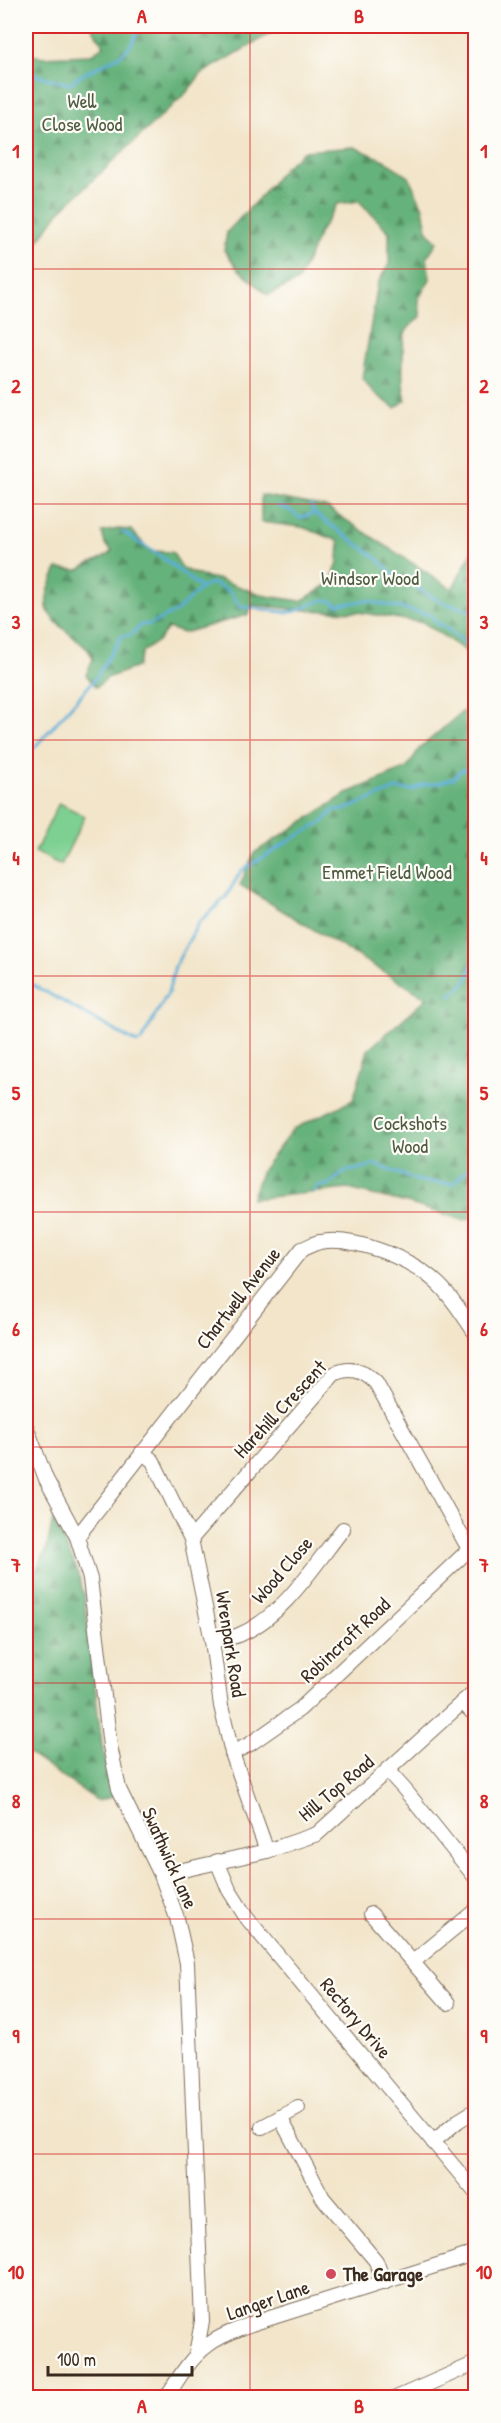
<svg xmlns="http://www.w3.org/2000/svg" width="501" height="2423" viewBox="0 0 501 2423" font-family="'Patrick Hand',sans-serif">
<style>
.green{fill:#7dd092;stroke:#5c7d58;stroke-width:1.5}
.forest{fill:url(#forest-firs);stroke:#506e4d;stroke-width:1.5}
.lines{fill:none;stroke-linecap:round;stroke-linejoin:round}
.stream{stroke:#5caed7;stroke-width:3}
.minor-casing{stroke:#7b6b5a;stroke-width:16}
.minor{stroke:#fff;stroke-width:14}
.grid{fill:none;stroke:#d62828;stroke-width:1.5;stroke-opacity:0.55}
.poi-dot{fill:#d1495b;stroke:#fdfcf7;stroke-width:2}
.labels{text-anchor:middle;stroke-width:4.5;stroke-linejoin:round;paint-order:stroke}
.park-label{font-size:20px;fill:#4f5c41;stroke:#fdfcf7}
.street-label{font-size:20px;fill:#3b2a1e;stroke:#fdfcf7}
.poi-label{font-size:20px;font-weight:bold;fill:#3b2a1e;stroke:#fdfcf7;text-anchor:start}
.neatline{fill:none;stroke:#d62828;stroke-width:2}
.grid-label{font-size:20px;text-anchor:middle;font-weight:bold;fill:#d62828}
</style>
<defs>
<pattern id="forest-firs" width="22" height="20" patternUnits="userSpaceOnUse" patternTransform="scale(1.5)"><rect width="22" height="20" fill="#66b27c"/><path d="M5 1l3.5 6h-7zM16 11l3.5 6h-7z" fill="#559165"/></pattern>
</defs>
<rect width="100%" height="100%" fill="#fdfcf7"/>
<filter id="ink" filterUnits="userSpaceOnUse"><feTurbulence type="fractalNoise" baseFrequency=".0167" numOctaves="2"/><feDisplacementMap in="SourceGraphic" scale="12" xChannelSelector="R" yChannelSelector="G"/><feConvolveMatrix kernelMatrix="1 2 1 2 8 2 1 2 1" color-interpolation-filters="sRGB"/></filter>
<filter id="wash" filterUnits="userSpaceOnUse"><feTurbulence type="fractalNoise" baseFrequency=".008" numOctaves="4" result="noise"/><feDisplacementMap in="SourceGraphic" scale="24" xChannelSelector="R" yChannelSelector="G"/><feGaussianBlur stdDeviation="1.35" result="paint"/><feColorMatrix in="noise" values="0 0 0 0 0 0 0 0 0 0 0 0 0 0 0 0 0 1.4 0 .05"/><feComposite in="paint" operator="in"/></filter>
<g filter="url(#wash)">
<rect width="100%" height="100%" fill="#f2e5ca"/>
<!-- green -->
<polygon class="green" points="59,803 85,816 61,865 35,852"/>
<!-- forest -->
<g class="forest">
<polygon points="91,26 276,26 276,30 201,74 187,92 59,212 26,258 26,190 28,184 26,184 26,53 40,57 90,55 104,46"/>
<path d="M354 147 384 160 409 177 423 208 427 230 437 242 427 257 430 279 418 300 421 317C399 333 404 338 403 362 402 376 402 386 406 400L395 408 373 392 362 378 378 283 389 264V232L359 201 337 204 320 232 298 281 268 295 238 269 224 250 227 232 260 197 284 168 304 151Z"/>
<path d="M261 495 326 507 452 589 475 546V663L464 650 424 623 358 612 302 610 253 605 247 615 183 633 168 628 158 641 142 652 137 667 109 677 96 687 86 675 93 659C90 650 85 647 78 641 45 613 38 611 57 569L79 570C90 561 103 561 112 551L105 544 102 532 118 529 131 530 150 551 172 552 183 569 201 576 217 579 266 596 301 601 331 583 338 562 339 541 302 527 261 522Z"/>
<polygon points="475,701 475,1217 463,1220 407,1203 348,1189 251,1199 262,1170 293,1129 353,1100 368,1050 427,998 240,885 254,853 348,793 407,768 419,749"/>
<polygon points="53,1519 76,1567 84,1594 102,1746 114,1796 98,1801 26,1752 26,1598 28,1584 46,1551"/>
</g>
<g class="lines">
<!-- stream -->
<g class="stream">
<path d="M26 77 32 74 69 84C86 67 120 63 132 43 136 38 137 31 138 26"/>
<polyline points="311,505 314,513"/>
<polyline points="277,506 288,509 300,518 314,513 378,559 398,580 407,582 441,602 476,612"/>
<polyline points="123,532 163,558 201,588"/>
<path d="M26 757 95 679 122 636 131 635 142 624 149 625 177 611 201 588 212 583 229 591 241 607C256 607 273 612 289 612 307 612 320 591 338 605 347 602 356 604 364 600L431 615 438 625 441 624 465 643 468 651 476 657"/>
<polyline points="26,981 137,1043 141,1041 168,993 175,966 199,922 226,897 241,871 292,839 323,822 334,810 344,810 396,789 413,790 422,785 438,783 454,778 460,771 476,766"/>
<path d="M450 995C461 989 470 979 471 966L476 963"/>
<polyline points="314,1193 318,1186 329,1185 344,1172 376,1165 419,1181 453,1184 476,1160"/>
</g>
</g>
</g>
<g filter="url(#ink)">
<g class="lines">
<!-- minor casing -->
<g class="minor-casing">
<g id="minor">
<polyline points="26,1426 46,1479 77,1537 90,1579 110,1746 119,1789 161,1875 177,1918 187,1963 202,2321 196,2355"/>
<polyline points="142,1452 153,1461 191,1539 212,1641 221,1706 232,1753 267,1851"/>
<path d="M77 1537 302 1249C308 1247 314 1243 320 1242 352 1235 412 1259 436 1282 452 1296 463 1316 476 1334"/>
<path d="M191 1539 334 1374C350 1366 363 1370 376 1383L469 1549"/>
<path d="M212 1641C221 1639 231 1638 239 1635 283 1617 315 1564 343 1529"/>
<polyline points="462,1702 476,1716"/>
<polyline points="232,1753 250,1744 300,1709 476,1543"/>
<polyline points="387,1770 405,1790 476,1878"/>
<polyline points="217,1861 229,1890 246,1917 476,2193"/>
<polyline points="161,1875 267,1851 317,1834 476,1690"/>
<polyline points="371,1914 448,2003"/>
<polyline points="413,1962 476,1910"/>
<polyline points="280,2117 323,2198 376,2261 384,2283"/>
<polyline points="262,2127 298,2108"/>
<polyline points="433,2142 458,2121 476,2110"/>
<path d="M166 2398C178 2379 190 2358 208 2345 220 2335 237 2330 251 2324L476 2253"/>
<polyline points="396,2398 476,2363"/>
</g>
</g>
<!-- minor -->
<use href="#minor" class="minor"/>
</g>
</g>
<!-- grid -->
<path class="grid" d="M250 26V2398M26 269H476M26 504H476M26 740H476M26 976H476M26 1212H476M26 1447H476M26 1683H476M26 1919H476M26 2154H476"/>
<!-- markers -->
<circle class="poi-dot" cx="331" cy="2274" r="6"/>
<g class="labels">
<!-- park labels -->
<g class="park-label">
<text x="82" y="108">Well<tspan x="82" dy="23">Close Wood</tspan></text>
<text x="370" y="585">Windsor Wood</text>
<text x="387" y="879">Emmet Field Wood</text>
<text x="410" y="1130">Cockshots<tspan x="410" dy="23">Wood</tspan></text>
</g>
<!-- street labels -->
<g class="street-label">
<text transform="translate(238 1298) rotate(-52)" y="7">Chartwell Avenue</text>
<text transform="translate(280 1409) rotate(-47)" y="7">Harehill Crescent</text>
<text transform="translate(282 1570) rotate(-49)" y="7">Wood Close</text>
<text transform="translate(345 1640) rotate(-43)" y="7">Robincroft Road</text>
<text transform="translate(231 1644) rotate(81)" y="7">Wrenpark Road</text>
<text transform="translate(336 1788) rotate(-40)" y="7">Hill Top Road</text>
<text transform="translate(170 1858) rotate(66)" y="7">Swathwick Lane</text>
<text transform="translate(356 2018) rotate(50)" y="7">Rectory Drive</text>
<text transform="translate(268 2300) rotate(-19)" y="7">Langer Lane</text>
</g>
<!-- poi labels -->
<g class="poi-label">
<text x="343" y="2281">The Garage</text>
</g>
</g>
<!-- margin -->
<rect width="501" height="2423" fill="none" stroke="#fdfcf7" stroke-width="66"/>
<!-- scale -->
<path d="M48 2366v9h144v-9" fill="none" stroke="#3b2a1e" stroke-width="3"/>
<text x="57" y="2366" font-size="18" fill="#3b2a1e" stroke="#fdfcf7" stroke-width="4.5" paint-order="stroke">100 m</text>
<rect x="33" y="33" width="435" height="2357" class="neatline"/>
<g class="grid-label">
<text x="142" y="23">A</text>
<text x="359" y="23">B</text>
<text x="16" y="158">1</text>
<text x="484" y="158">1</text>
<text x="16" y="393">2</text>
<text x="484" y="393">2</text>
<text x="16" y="629">3</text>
<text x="484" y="629">3</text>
<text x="16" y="865">4</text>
<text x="484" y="865">4</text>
<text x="16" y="1100">5</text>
<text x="484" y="1100">5</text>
<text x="16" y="1336">6</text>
<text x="484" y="1336">6</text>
<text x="16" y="1572">7</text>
<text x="484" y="1572">7</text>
<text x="16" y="1808">8</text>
<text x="484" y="1808">8</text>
<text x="16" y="2043">9</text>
<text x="484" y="2043">9</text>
<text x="16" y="2279">10</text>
<text x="484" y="2279">10</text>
<text x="142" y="2413">A</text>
<text x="359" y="2413">B</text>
</g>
</svg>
